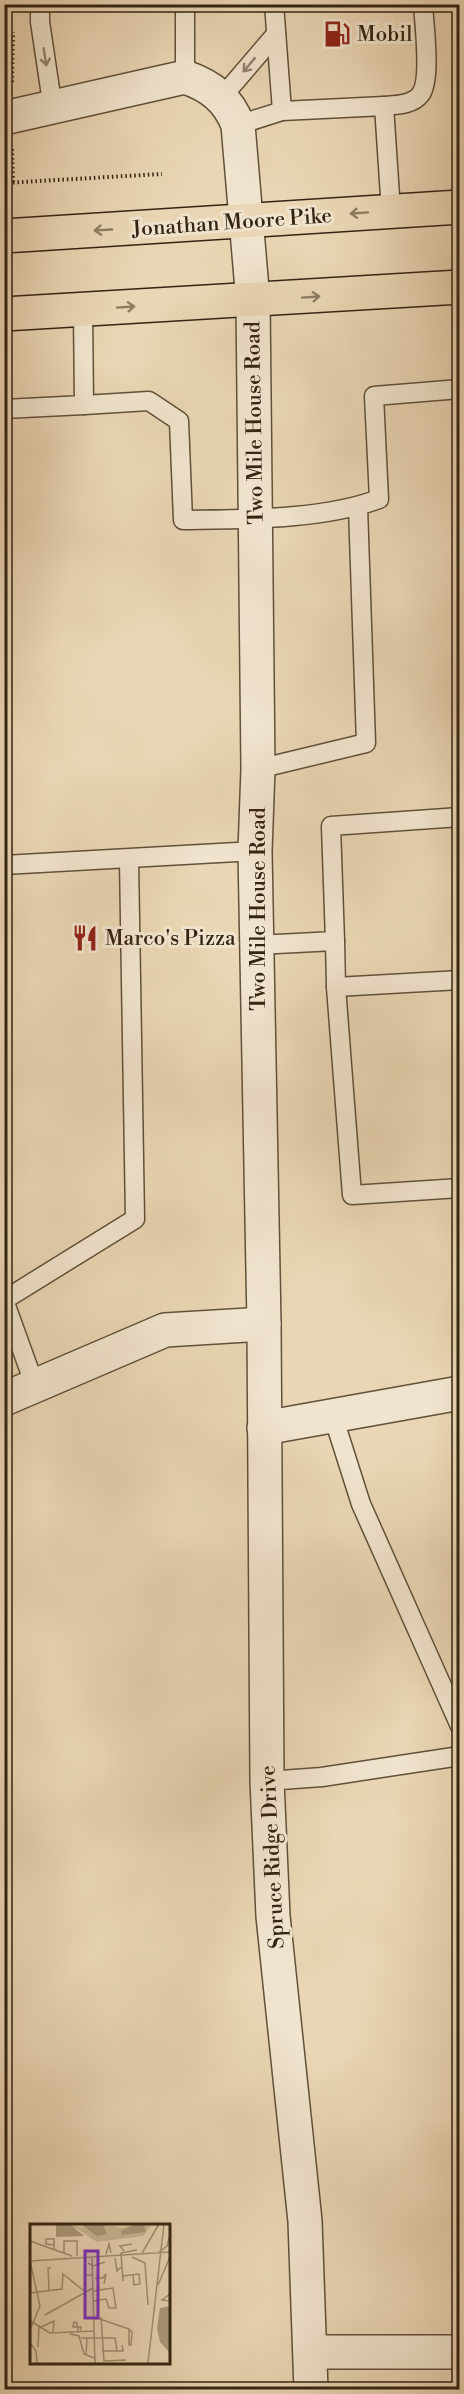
<svg xmlns="http://www.w3.org/2000/svg" width="464" height="2394" viewBox="0 0 464 2394" font-family="'Libre Bodoni',serif">
<style>
.lines{fill:none;stroke-linecap:round;stroke-linejoin:round}
.service-casing{stroke:#61503a;stroke-width:21}
.minor-casing{stroke:#61503a;stroke-width:36}
.trunk-casing{stroke:#332412;stroke-width:36}
.path{stroke:#332412;stroke-width:4;stroke-dasharray:1.5 3;stroke-linecap:butt}
.service{stroke:#f1e4ce;stroke-width:18}
.minor{stroke:#f1e4ce;stroke-width:33}
.trunk{stroke:#ead6b4;stroke-width:33}
.oneway{stroke:#928470}
.oneway2{stroke:#8e7d63}
.labels{text-anchor:middle;stroke-width:6;stroke-linejoin:round;paint-order:stroke}
.poi-label{font-size:21px;fill:#332412;stroke:#f1e4ce;text-anchor:start}
.street-label{font-size:21px;fill:#332412;stroke:#f1e4ce}
.inset-road{fill:none;stroke:#a18f73;stroke-width:1.5}
.view{fill:#7b2cbf;fill-opacity:0.15;stroke:#7b2cbf;stroke-width:3}
.inset-edge{fill:none;stroke:#332412;stroke-width:3}
</style>
<rect width="100%" height="100%" fill="#ead6b4"/>
<filter id="stains"><feTurbulence type="fractalNoise" baseFrequency=".00333" numOctaves="4"/><feColorMatrix values="0 0 0 0 .2 0 0 0 0 .09 0 0 0 0 .02 0 0 0 .5 -.17"/></filter>
<radialGradient id="worn" r=".72"><stop offset=".6" stop-color="#630" stop-opacity="0"/><stop offset="1" stop-color="#630" stop-opacity=".3"/></radialGradient>
<g class="lines">
<!-- service casing -->
<g class="service-casing">
<g id="service">
<polyline points="40,4 40,22 53,109"/>
<polyline points="274,4 282,111"/>
<polyline points="185,77 185,4"/>
<polyline points="222,97 276,34"/>
<path d="M384 106C396 105 412 105 420 95 432 81 424 24 423 4"/>
<polyline points="238,125 282,111 384,106 391,211"/>
<path d="M84 405 149 401 179 421 183 520C244 519 323 520 379 499L374 396 460 389"/>
<polyline points="4,409 84,405 83,310"/>
<polyline points="258,769 366,743 358,507"/>
<polyline points="4,865 255,851"/>
<polyline points="335,941 336,987 460,980"/>
<polyline points="257,945 335,941 331,826 460,817"/>
<polyline points="336,987 352,1195 460,1188"/>
<polyline points="4,1300 135,1219 129,860"/>
<polyline points="4,1300 35,1386"/>
<polyline points="333,1416 361,1504 460,1726"/>
<polyline points="267,1781 322,1777 460,1756"/>
</g>
</g>
<!-- minor casing -->
<g class="minor-casing">
<g id="minor">
<path d="M4 118 185 77C211 86 228 99 238 125L253 301 258 769 255 851 264 1324 267 1781 273 1916 305 2221 311 2390"/>
<polyline points="4,1399 165,1330 264,1324"/>
<polyline points="264,1428 460,1393"/>
<polyline points="311,2352 460,2352"/>
</g>
</g>
<!-- trunk casing -->
<g class="trunk-casing">
<g id="trunk">
<polyline points="4,236 460,207"/>
<polyline points="4,314 460,287"/>
</g>
</g>
<!-- path -->
<g class="path">
<polyline points="12,82 13,32"/>
<polyline points="12,149 13,182"/>
<polyline points="4,183 162,174"/>
</g>
<!-- service -->
<use href="#service" class="service"/>
<!-- minor -->
<use href="#minor" class="minor"/>
<!-- trunk -->
<use href="#trunk" class="trunk"/>
</g>
<!-- one-way arrows -->
<defs><path id="oneway-shaft" d="M-6 0H5M1.5-3L5.5 0L1.5 3" fill="none" stroke-width="1.6" stroke-linecap="round" stroke-linejoin="round" transform="scale(1.5)"/></defs>
<g class="oneway">
<use href="#oneway-shaft" transform="translate(45 57) rotate(81)"/>
<use href="#oneway-shaft" transform="translate(249 65) rotate(130)"/>
</g>
<g class="oneway2">
<use href="#oneway-shaft" transform="translate(359 213) rotate(176)"/>
<use href="#oneway-shaft" transform="translate(103 230) rotate(177)"/>
<use href="#oneway-shaft" transform="translate(311 297) rotate(-4)"/>
<use href="#oneway-shaft" transform="translate(126 307) rotate(-4)"/>
</g>
<!-- icons -->
<defs>
<g id="fuel-bare" transform="scale(2.07)"><path d="M-5.5-6h7V0h2V4h1.3V-2.5L3-4.5l.8-.8L6-3V5H2.5V1h-1V6h-7ZM-4.2-4.7v3.2H.2V-4.7Z" fill="#8f2418" stroke="#f1e4ce" stroke-width="2.5" paint-order="stroke"/></g>
<g id="restaurant-bare" transform="scale(2.07)"><path d="M-5-6h1v4h1v-4h1v4h1v-4h1v5L-1.5 .5V6h-2V.5L-5-1ZM5-6V6H3V1.5H1.5Q1.5-4 5-6Z" fill="#8f2418" stroke="#f1e4ce" stroke-width="2.5" paint-order="stroke"/></g>
</defs>
<g fill-rule="evenodd">
<use href="#fuel-bare" x="337" y="34"/>
<use href="#restaurant-bare" x="85" y="938"/>
</g>
<g class="labels">
<!-- poi labels -->
<g class="poi-label">
<text x="357" y="41">Mobil</text>
<text x="105" y="945">Marco's Pizza</text>
</g>
<!-- street labels -->
<g class="street-label">
<text transform="translate(232 222) rotate(-4)" y="7">Jonathan Moore Pike</text>
<text transform="translate(254 423) rotate(-91)" y="7">Two Mile House Road</text>
<text transform="translate(258 909) rotate(-90)" y="7">Two Mile House Road</text>
<text transform="translate(272 1857) rotate(-93)" y="7">Spruce Ridge Drive</text>
</g>
</g>
<!-- overview -->
<g transform="translate(30 2224)">
<rect width="140" height="140" fill="#ead6b4"/>
<path d="M40 0 77 10 73 0 92 4 105 0 91 7 122 0 113 12 67 18Z" fill="#cbb898"/>
<path d="M26 0H40L54 12 26 13ZM50 0H73L77 10 67 12ZM105 0H114L116 8 92 11 91 7ZM139 82H140L139 128 130 118 127 104 130 84Z" fill="#ac997d"/>
<path class="inset-road" d="M0 17 42 32M24 26V15H16V20L24 21M94 27 90 22 102 20M34 29V17H47V32M112 29 129 0M128 29 137 22 139 14M76 30 79 20 81 29M102 33 115 39 118 81M62 34 65 139M85 34 87 47 91 43M0 37 10 82 0 106M0 37 140 28M58 39 63 42 75 38M93 52 109 50 110 60 104 61 103 51M65 54H73L76 50 74 60M93 57 91 29 107 26M128 61 140 33M19 66 18 44H21M56 66 55 51H63M63 67 83 64 86 84H79L76 75 63 77M0 69 32 65 33 50 54 67M140 70 132 76 140 77M15 91 63 64M64 93 99 105M71 93 74 137 96 136M0 97 20 109 64 107M11 103 24 97 23 109M99 105 102 108 101 121H99ZM48 108V104L47 103V99L44 98 43 103H51V106M40 110 49 112 54 130 64 134M51 114H85L87 127M0 119 6 127 7 139M8 123 9 101M72 127H93L92 121M56 132 57 114M118 139 134 0"/>
<path class="view" d="M55 27H68V94H55Z"/>
<rect width="140" height="140" class="inset-edge"/>
</g>
<!-- margin -->
<rect width="464" height="2394" fill="none" stroke="#ead6b4" stroke-width="24"/>
<rect x="6" y="6" width="452" height="2382" fill="none" stroke="#332412" stroke-width="3"/>
<rect x="12" y="12" width="440" height="2370" fill="none" stroke="#332412" stroke-width="1.5"/>
<rect width="100%" height="100%" filter="url(#stains)"/>
<rect width="100%" height="100%" fill="url(#worn)"/>
</svg>
